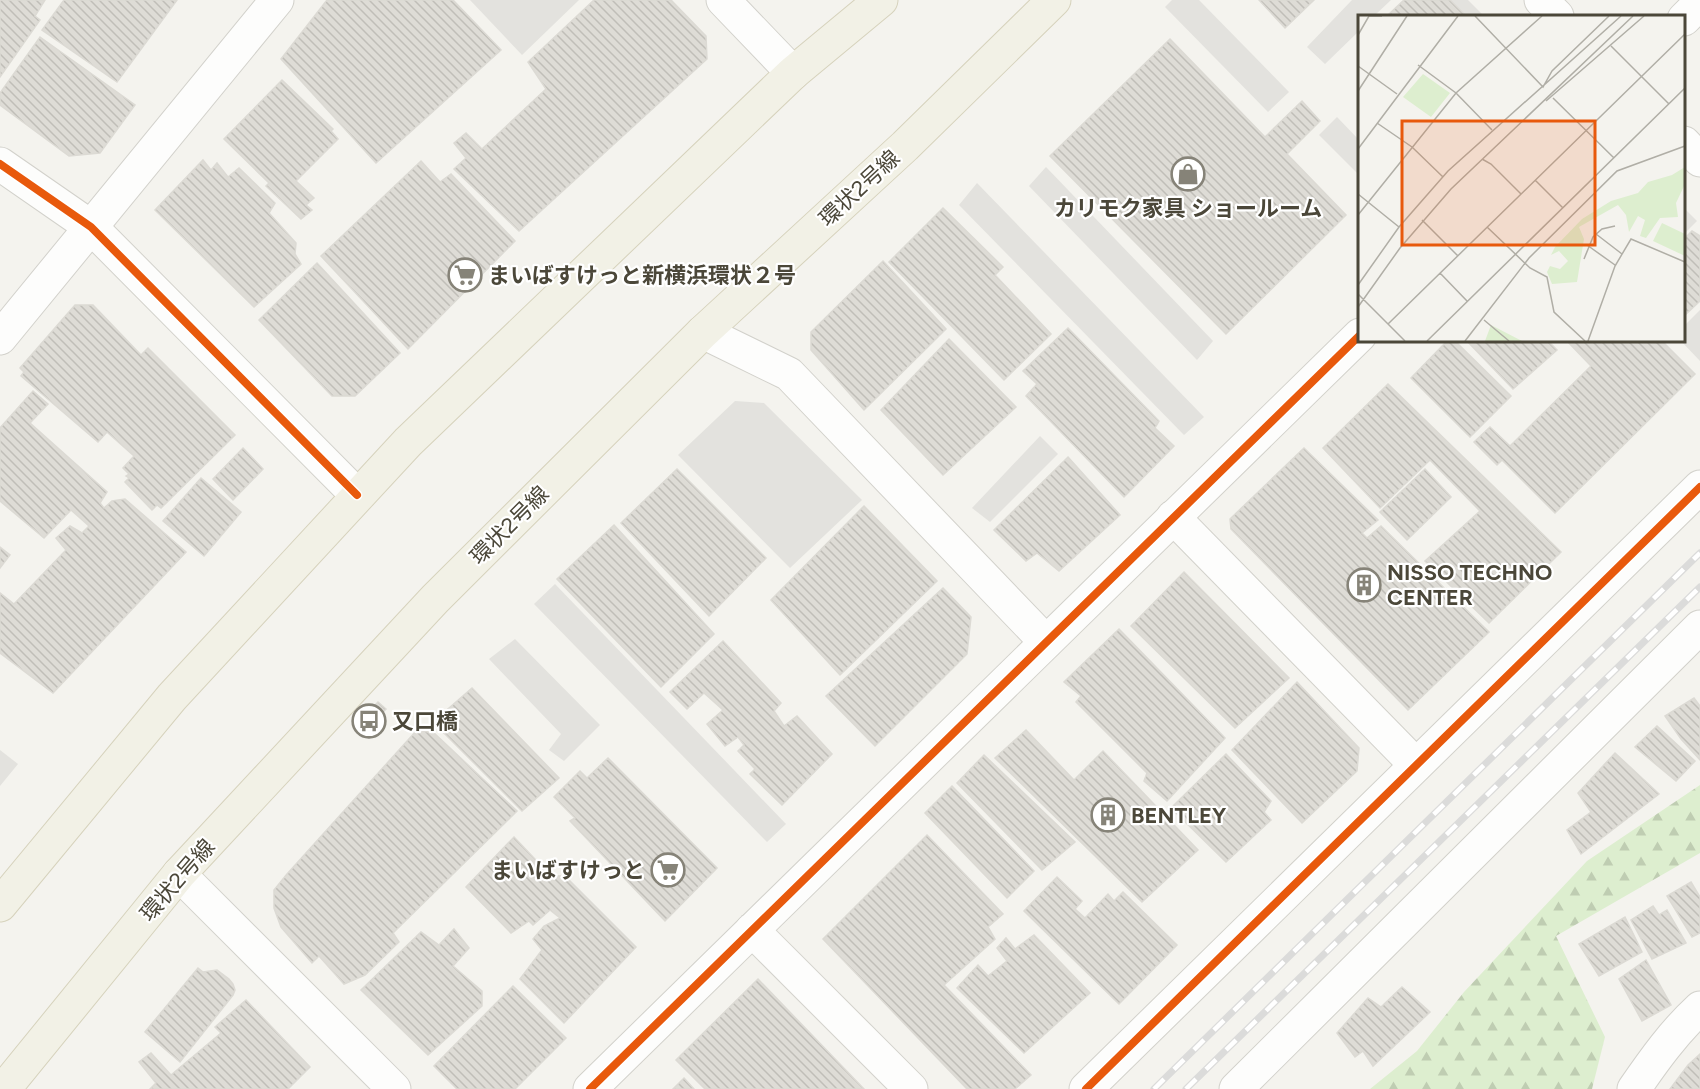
<svg xmlns="http://www.w3.org/2000/svg" width="1700" height="1089" viewBox="0 0 1700 1089" font-family="Figtree,'Noto Sans JP',sans-serif">
<style>
.forest{fill:url(#forest-firs)}
.parking{fill:#e3e2de}
.building{fill:url(#building-back-hatch);stroke:#dcdad4;stroke-width:1.5}
.lines{fill:none;stroke-linecap:round;stroke-linejoin:round}
.street-casing{stroke:#d2d1cb;stroke-width:35}
.primary-casing{stroke:#d6d2bc;stroke-width:35}
.street{stroke:#fdfdfc;stroke-width:33}
.primary{stroke:#f2f1e6;stroke-width:33}
.rail-casing{stroke:#dbdbda;stroke-width:7}
.rail{stroke:#fff;stroke-width:4.5;stroke-dasharray:14;stroke-linecap:butt}
.cycleway-casing{stroke:#fff;stroke-width:11}
.cycleway{stroke:#e8590c;stroke-width:8}
.labels{text-anchor:middle;stroke-width:4.5;stroke-linejoin:round;paint-order:stroke}
.street-label{font-size:22px;fill:#4b4739;stroke:#fff}
.poi-label{font-size:22px;font-weight:bold;fill:#4b4739;stroke:#fff;text-anchor:start}
.inset-road{fill:none;stroke:#b0aea6;stroke-width:1.5}
.view{fill:#e8590c;fill-opacity:0.15;stroke:#e8590c;stroke-width:3}
.inset-edge{fill:none;stroke:#4b4739;stroke-width:3}
</style>
<defs>
<pattern id="forest-firs" width="22" height="20" patternUnits="userSpaceOnUse" patternTransform="scale(1.5)"><rect width="22" height="20" fill="#ddeecf"/><path d="M5 1l3.5 6h-7zM16 11l3.5 6h-7z" fill="#bfcdb2"/></pattern>
<pattern id="building-back-hatch" width="6" height="6" patternUnits="userSpaceOnUse" patternTransform="scale(1.5)"><rect width="6" height="6" fill="#dedcd6"/><path d="M-1 5l2 2M0 0l6 6M5-1l2 2" fill="none" stroke="#c0beb8"/></pattern>
</defs>
<rect width="100%" height="100%" fill="#f4f3ee"/>
<!-- forest -->
<polygon class="forest" points="1700,785 1700,853 1556,936 1605,1037 1592,1089 1370,1089 1417,1051 1464,992 1587,861"/>
<!-- parking -->
<g class="parking">
<polygon points="470,0 579,0 522,55"/>
<polygon points="1172,0 1199,0 1289,92 1268,112 1165,7"/>
<polygon points="1352,0 1391,0 1374,16 1360,16 1359,31 1325,64 1307,47"/>
<polygon points="1446,0 1468,0 1484,16 1454,16 1441,4"/>
<polygon points="1337,117 1359,140 1359,175 1319,135"/>
<polygon points="1046,167 1213,341 1197,360 1029,186"/>
<polygon points="977,183 1204,417 1184,435 959,205"/>
<polygon points="1684,208 1697,221 1684,234"/>
<polygon points="1700,310 1700,361 1681,341 1684,340 1684,326"/>
<polygon points="735,401 764,403 862,500 790,568 678,455"/>
<polygon points="1040,436 1058,454 990,522 972,508"/>
<polygon points="555,584 786,824 767,842 534,604"/>
<polygon points="515,639 600,725 564,761 549,750 561,734 489,659"/>
<polygon points="0,750 18,764 0,786"/>
</g>
<!-- building -->
<g class="building">
<polygon points="0,0 45,0 35,16 40,20 0,77"/>
<polygon points="64,0 177,0 117,82 42,30"/>
<polygon points="327,0 453,0 501,50 376,163 281,59"/>
<polygon points="594,0 671,0 706,36 707,59 519,231 454,169 466,158 454,143 466,133 482,149 546,89 528,62"/>
<polygon points="1259,0 1314,0 1285,28"/>
<polygon points="1404,0 1450,0 1466,16 1387,16"/>
<polygon points="40,37 135,105 100,153 69,156 0,105 0,93"/>
<polygon points="1170,39 1265,137 1302,101 1320,121 1287,154 1346,215 1226,334 1050,156"/>
<polygon points="282,80 333,129 331,131 338,139 296,181 314,198 306,205 312,210 301,219 266,186 269,183 224,139"/>
<polygon points="203,160 211,170 217,163 228,177 239,168 275,203 269,213 296,243 295,254 301,264 254,307 155,210"/>
<polygon points="421,161 440,182 451,174 515,241 408,349 321,256"/>
<polygon points="943,208 1003,267 995,275 1051,334 1004,380 889,262"/>
<polygon points="1692,231 1700,236 1700,301 1684,316 1684,239"/>
<polygon points="883,261 946,329 864,410 811,350 811,332"/>
<polygon points="317,263 400,353 355,396 332,396 259,320"/>
<polygon points="75,305 93,305 141,355 148,348 235,435 161,508 157,505 152,510 125,482 129,478 126,476 129,474 123,468 134,456 107,432 98,442 21,376 24,372 20,368"/>
<polygon points="1068,328 1159,421 1155,428 1174,446 1124,497 1026,396 1037,384 1023,371"/>
<polygon points="949,339 1016,407 943,475 881,410"/>
<polygon points="1448,340 1454,340 1511,396 1470,437 1411,378"/>
<polygon points="1466,340 1547,340 1557,350 1513,389"/>
<polygon points="1566,340 1661,340 1695,374 1555,513 1502,460 1497,465 1474,442 1490,427 1510,446 1591,366"/>
<polygon points="1388,384 1561,552 1489,623 1425,561 1480,511 1430,460 1380,508 1323,448"/>
<polygon points="33,391 48,404 30,423 107,492 100,503 104,508 112,501 125,499 186,552 53,693 0,653 0,593 14,604 66,550 56,538 70,526 82,533 89,526 71,510 44,538 0,501 0,428"/>
<polygon points="243,448 263,469 233,500 213,479"/>
<polygon points="1304,448 1378,520 1362,533 1367,538 1381,526 1489,632 1408,710 1231,529 1230,519"/>
<polygon points="1068,457 1120,515 1059,571 1037,553 1026,561 994,530"/>
<polygon points="677,469 766,558 709,616 621,523"/>
<polygon points="1425,469 1451,497 1407,540 1380,512"/>
<polygon points="201,478 241,512 204,556 163,521"/>
<polygon points="864,506 937,581 840,675 771,600"/>
<polygon points="614,525 714,634 661,687 557,579"/>
<polygon points="0,547 10,555 0,568"/>
<polygon points="1184,572 1289,678 1235,728 1131,626"/>
<polygon points="943,588 971,617 967,654 875,746 826,696"/>
<polygon points="1119,629 1225,738 1167,801 1144,781 1147,773 1076,702 1081,696 1064,682"/>
<polygon points="723,641 781,703 774,711 784,726 797,716 832,754 782,805 750,774 755,769 738,751 744,745 738,737 725,746 707,724 723,710 704,693 687,709 670,692"/>
<polygon points="1297,682 1359,748 1357,771 1302,823 1232,750"/>
<polygon points="472,688 559,778 522,811 433,722"/>
<polygon points="1694,698 1700,706 1700,760 1681,739 1665,716"/>
<polygon points="378,702 386,709 370,726 362,719"/>
<polygon points="1657,726 1695,761 1676,781 1635,747"/>
<polygon points="417,730 434,733 517,811 393,933 399,942 365,975 344,984 319,956 312,963 281,927 274,908 274,890 287,874"/>
<polygon points="1026,730 1074,780 1103,751 1198,850 1142,902 995,758"/>
<polygon points="1615,753 1659,794 1581,854 1567,830 1591,812 1578,793"/>
<polygon points="1226,754 1271,801 1264,812 1271,820 1226,862 1171,808"/>
<polygon points="984,755 1075,842 1042,870 957,783"/>
<polygon points="608,758 717,868 665,921 570,821 575,818 554,797 580,771 587,778"/>
<polygon points="952,786 1034,871 1007,898 925,813"/>
<polygon points="927,835 1003,914 988,927 995,939 944,985 1031,1075 1015,1089 967,1089 823,939"/>
<polygon points="514,837 551,876 565,876 636,947 564,1023 520,979 542,950 533,939 544,926 560,918 550,910 533,925 529,921 511,933 466,887"/>
<polygon points="1057,877 1082,901 1075,909 1085,918 1108,894 1114,901 1123,892 1177,945 1119,1004 1024,911"/>
<polygon points="1691,882 1700,897 1700,933 1692,937 1667,896"/>
<polygon points="1653,906 1659,915 1667,910 1686,943 1652,959 1631,920"/>
<polygon points="1625,917 1642,952 1599,976 1579,944"/>
<polygon points="454,929 469,948 453,966 482,991 482,1006 428,1055 361,990 421,932 439,945"/>
<polygon points="1034,935 1090,993 1024,1053 957,988 978,965 988,976 1007,961 997,948 1006,938 1015,949"/>
<polygon points="1646,960 1671,1005 1642,1021 1619,979"/>
<polygon points="198,968 203,972 217,970 229,979 233,984 235,990 233,995 180,1062 145,1032"/>
<polygon points="758,979 864,1089 705,1089 676,1060"/>
<polygon points="513,986 566,1038 515,1089 457,1089 434,1066"/>
<polygon points="1402,987 1430,1012 1373,1066 1363,1051 1355,1057 1337,1033 1368,998 1381,1007"/>
<polygon points="246,1000 310,1067 288,1089 150,1089 156,1083 139,1062 151,1053 171,1075 221,1033 215,1027"/>
<polygon points="1700,1054 1700,1089 1670,1089 1688,1065"/>
<polygon points="684,1078 694,1089 673,1089"/>
</g>
<g class="lines">
<!-- street casing -->
<g class="street-casing">
<g id="street">
<polyline points="723,0 793,73"/>
<polyline points="1541,0 1557,16"/>
<polyline points="1684,19 1700,3"/>
<polyline points="1684,143 1700,160"/>
<polyline points="0,164 91,227 357,495"/>
<polyline points="703,332 789,374 1046,642"/>
<polyline points="0,338 277,0"/>
<polyline points="1173,517 1416,765"/>
<polyline points="179,874 394,1089"/>
<polyline points="752,930 911,1089"/>
<polyline points="590,1089 1360,335"/>
<polyline points="1086,1089 1700,487"/>
<polyline points="1236,1089 1700,627"/>
<path d="M1634 1089C1654 1060 1674 1032 1700 1008"/>
</g>
</g>
<!-- primary casing -->
<g class="primary-casing">
<g id="primary">
<polyline points="0,905 172,697 408,442 793,73 881,0"/>
<polyline points="4,1089 179,874 435,599 703,332 905,146 1054,0"/>
</g>
</g>
<!-- street -->
<use href="#street" class="street"/>
<!-- primary -->
<use href="#primary" class="primary"/>
<!-- rail casing -->
<g class="rail-casing">
<g id="rail">
<polyline points="1154,1089 1700,553"/>
<polyline points="1186,1089 1700,587"/>
</g>
</g>
<!-- rail -->
<use href="#rail" class="rail"/>
<!-- cycleway casing -->
<g class="cycleway-casing">
<g id="cycleway">
<polyline points="0,164 91,227 357,495"/>
<polyline points="590,1089 1360,335"/>
<polyline points="1086,1089 1700,487"/>
</g>
</g>
<!-- cycleway -->
<use href="#cycleway" class="cycleway"/>
</g>
<!-- icons -->
<defs>
<g id="shop-ring" transform="scale(1.725)"><circle r="9.5" fill="#fff" stroke="#868378" stroke-width="1.5"/><path d="M-5-2.5h2.3a2.7 3.5 0 0 1 5.4 0H5L5.5 6h-11ZM-1.5-2.5h3a1.5 2.3 0 0 0-3 0Z" fill="#868378"/></g>
<g id="supermarket-ring" transform="scale(1.725)"><circle r="9.5" fill="#fff" stroke="#868378" stroke-width="1.5"/><path d="M-6-5.5h2.5l.6 2H6L4.5 2H-2.5L-4.4-4H-6ZM-1.5 3.2a1.3 1.3 0 1 0 .1 0ZM3 3.2a1.3 1.3 0 1 0 .1 0Z" fill="#868378"/></g>
<g id="building-ring" transform="scale(1.725)"><circle r="9.5" fill="#fff" stroke="#868378" stroke-width="1.5"/><path d="M-4-6H4V6H1V3H-1V6H-4ZM-2.5-4.3h1.7v1.8h-1.7ZM.8-4.3h1.7v1.8H.8ZM-2.5-1h1.7V.8h-1.7ZM.8-1h1.7V.8H.8Z" fill="#868378"/></g>
<g id="bus-ring" transform="scale(1.725)"><circle r="9.5" fill="#fff" stroke="#868378" stroke-width="1.5"/><path d="M-5-6H5V4H4V6H2V4H-2V6H-4V4H-5ZM-3.5-4V0h7V-4ZM-3.5 1.2v1.5H-2V1.2ZM2 1.2v1.5H3.5V1.2Z" fill="#868378"/></g>
</defs>
<g fill-rule="evenodd">
<use href="#shop-ring" x="1188" y="174"/>
<use href="#supermarket-ring" x="465" y="275"/>
<use href="#building-ring" x="1364" y="585"/>
<use href="#bus-ring" x="369" y="721"/>
<use href="#building-ring" x="1108" y="815"/>
<use href="#supermarket-ring" x="668" y="870"/>
</g>
<g class="labels">
<!-- street labels -->
<g class="street-label">
<text transform="translate(859 188) rotate(-43)" y="8">環状2号線</text>
<text transform="translate(509 525) rotate(-45)" y="8">環状2号線</text>
<text transform="translate(177 880) rotate(-49)" y="8">環状2号線</text>
</g>
<!-- poi labels -->
<g class="poi-label">
<text x="1188" y="216" text-anchor="middle">カリモク家具 ショールーム</text>
<text x="488" y="283">まいばすけっと新横浜環状２号</text>
<text x="1387" y="580">NISSO TECHNO<tspan x="1387" dy="25">CENTER</tspan></text>
<text x="392" y="729">又口橋</text>
<text x="1131" y="823">BENTLEY</text>
<text x="645" y="878" text-anchor="end">まいばすけっと</text>
</g>
</g>
<!-- overview -->
<g transform="translate(1358 15)">
<rect width="327" height="327" fill="#f4f3ee"/>
<path d="M327 152V169L318 188 320 202 302 203 288 223 282 221 287 205 280 201 271 217 268 200 260 190 221 212 226 224 219 267 194 269 189 257 192 251 202 254 210 246 201 236 193 240 197 232 224 204 253 186 280 178 290 167 314 160ZM133 310 164 326H127Z" fill="#ddeecf"/>
<path d="M65 59 92 78 73 102 45 82ZM304 208 327 219V241L295 226Z" fill="#ddeecf"/>
<path class="inset-road" d="M117 1 185 72 194 56 251 1M0 20 11 1H24M253 31 311 89M60 50 98 78 134 115M0 51 39 79M0 76 49 1M195 83 256 143M188 86 286 1M19 108 54 132 85 162M0 134 100 1M124 144 133 149 163 179M177 165 205 193M0 179 41 212M0 200 98 78 184 1M64 205 100 241M129 212 172 253 189 262 196 297 227 326M238 219 264 239M229 230 257 250M226 244 235 222 244 214 257 211M82 258 109 286M0 270 41 212 90 156 263 1M0 279 47 326M0 292 42 233 93 174 275 1M126 305 151 326M30 309 327 19M69 326 327 73M107 326 171 243 259 156 327 131M230 326 257 251 273 224 327 247"/>
<path class="view" d="M44 106H237V230H44Z"/>
<rect width="327" height="327" class="inset-edge"/>
</g>
</svg>
